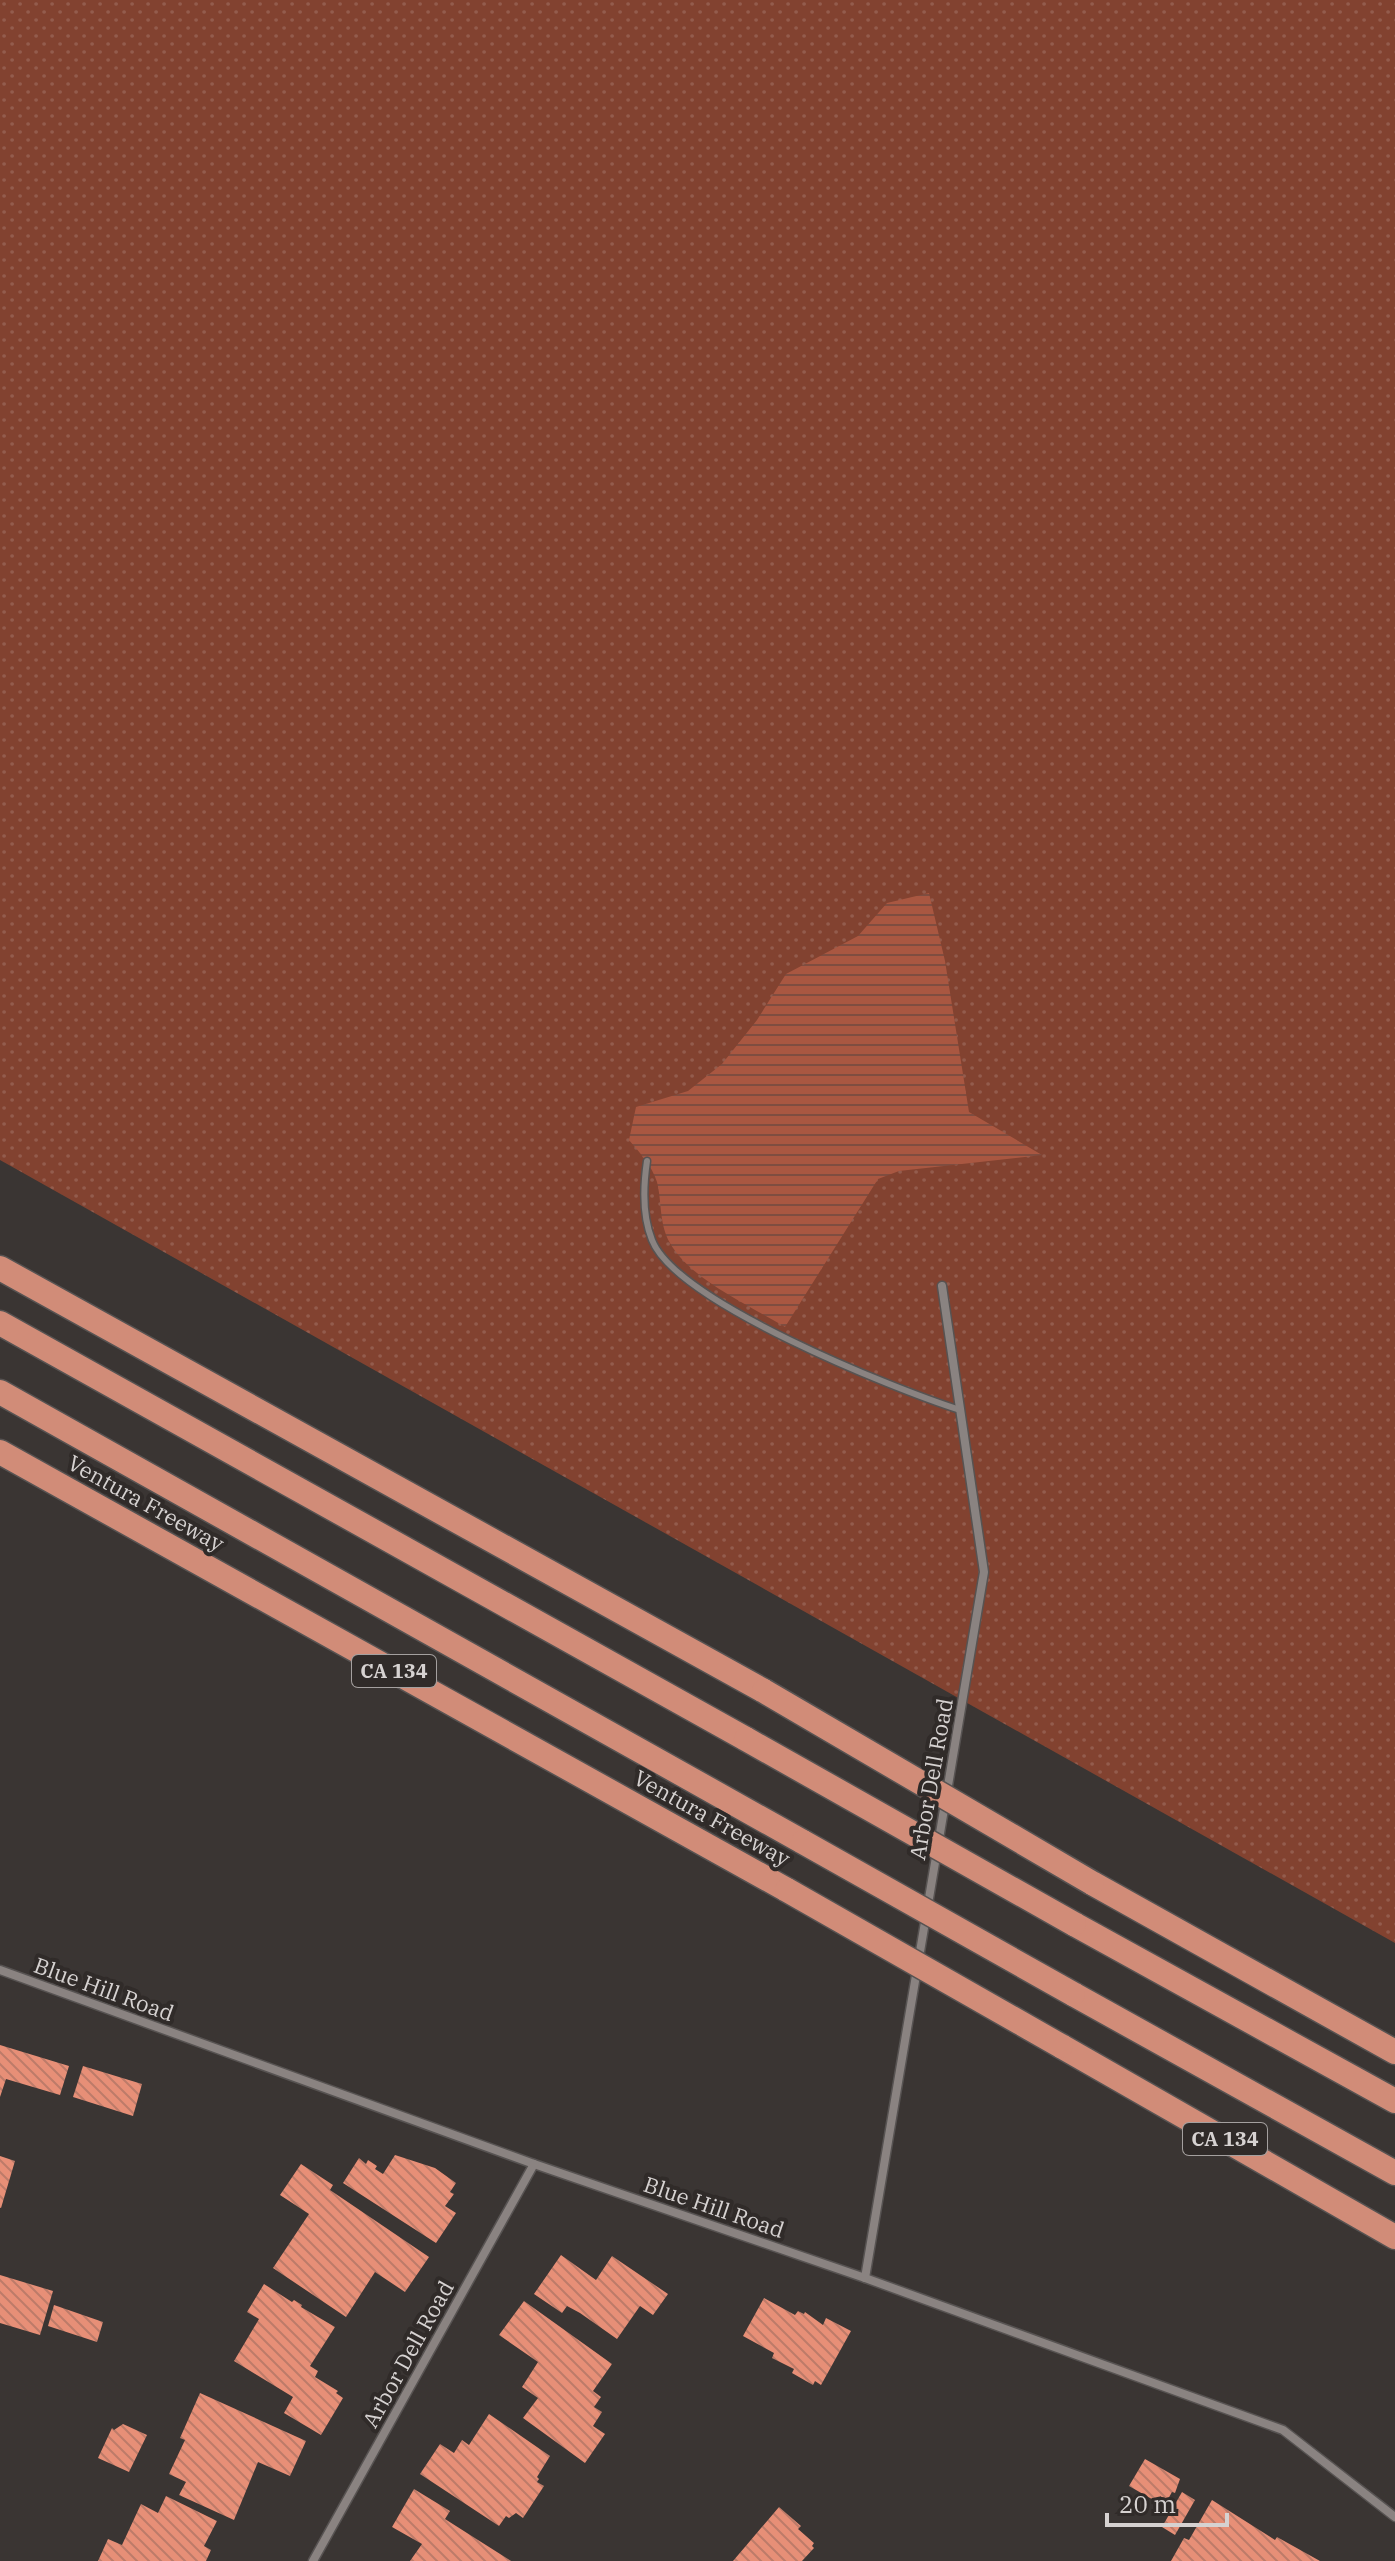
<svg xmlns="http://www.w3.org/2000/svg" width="1395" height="2561" viewBox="0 0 1395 2561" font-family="'IBM Plex Serif',serif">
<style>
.green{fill:url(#green-dots)}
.water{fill:url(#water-rules)}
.building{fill:url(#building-back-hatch)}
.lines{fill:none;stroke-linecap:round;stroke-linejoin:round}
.lane-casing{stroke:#575352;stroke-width:9}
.street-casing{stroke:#575352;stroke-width:11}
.highway-casing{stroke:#575352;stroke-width:27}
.lane{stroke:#8a8381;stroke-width:6}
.street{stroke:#8a8381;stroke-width:8}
.highway{stroke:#d18c78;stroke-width:24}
.highway-bridge-casing{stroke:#575352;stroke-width:27;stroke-linecap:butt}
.highway-bridge{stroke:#d18c78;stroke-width:24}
.labels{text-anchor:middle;stroke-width:8;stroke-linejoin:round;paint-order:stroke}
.shield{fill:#302b29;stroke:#a4a09f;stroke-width:2}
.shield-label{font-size:20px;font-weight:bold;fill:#d6d2d1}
.street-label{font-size:22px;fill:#d6d2d1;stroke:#302b29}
</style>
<defs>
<pattern id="green-dots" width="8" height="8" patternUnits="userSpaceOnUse" patternTransform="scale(2)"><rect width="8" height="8" fill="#824230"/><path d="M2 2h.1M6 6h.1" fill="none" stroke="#935c4d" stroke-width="1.8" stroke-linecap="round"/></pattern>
<pattern id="water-rules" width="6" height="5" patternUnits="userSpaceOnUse" patternTransform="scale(2)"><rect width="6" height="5" fill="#a95741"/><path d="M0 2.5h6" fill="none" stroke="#7f4d40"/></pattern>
<pattern id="building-back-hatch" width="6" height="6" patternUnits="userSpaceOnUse" patternTransform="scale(2)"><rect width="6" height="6" fill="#e78f77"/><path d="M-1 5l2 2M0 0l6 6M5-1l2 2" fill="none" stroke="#bd7b69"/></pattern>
</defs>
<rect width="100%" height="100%" fill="#3a3533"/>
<!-- green -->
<polygon class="green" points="0,0 1395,0 1395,1943 0,1160"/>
<!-- water -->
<path class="water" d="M929 893 945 961 969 1112 1042 1155 899 1171 878 1179 785 1327C749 1305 691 1280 670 1243 659 1224 662 1202 657 1182 652 1166 640 1153 629 1140L636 1107 688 1091 722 1064 757 1020 786 974 858 936 887 903Z"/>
<!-- building -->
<g class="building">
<polygon points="0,2045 69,2066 60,2095 6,2079 0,2097"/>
<polygon points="83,2066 142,2084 133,2116 73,2097"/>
<polygon points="395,2155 435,2168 456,2183 450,2192 454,2194 445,2206 456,2213 436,2243 343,2183 359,2158 366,2164 368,2160 377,2166 375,2169 383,2174"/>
<polygon points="0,2156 15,2161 1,2208 0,2208"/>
<polygon points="301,2164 333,2185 330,2190 429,2257 405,2292 375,2272 346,2317 273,2268 309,2214 280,2195"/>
<polygon points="561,2255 596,2280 612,2256 668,2294 653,2315 640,2306 617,2339 580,2313 567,2306 562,2313 534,2294"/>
<polygon points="0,2275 53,2291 40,2335 0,2323"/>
<polygon points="264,2284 292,2302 294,2300 302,2305 301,2307 335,2327 310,2366 318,2371 315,2377 338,2391 336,2393 343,2398 321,2435 284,2413 293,2397 234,2361 259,2319 247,2312"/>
<polygon points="764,2298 795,2315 798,2311 804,2314 805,2312 823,2325 826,2318 851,2331 821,2385 815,2381 813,2385 792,2373 794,2369 772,2358 774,2353 743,2336"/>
<polygon points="524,2301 612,2364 593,2391 601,2397 594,2407 602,2412 593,2426 605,2434 585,2463 523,2418 538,2398 522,2387 538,2362 499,2335"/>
<polygon points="54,2305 103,2322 97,2342 48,2326"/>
<polygon points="200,2393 306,2441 290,2476 258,2462 234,2520 179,2495 186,2482 169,2474 185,2440 180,2438"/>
<polygon points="489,2414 550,2456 537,2477 539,2479 537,2482 544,2486 523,2518 516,2513 509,2518 506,2516 499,2526 420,2474 440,2444 454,2453 462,2440 469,2445"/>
<polygon points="123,2424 147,2435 129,2472 98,2458 112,2428 114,2430"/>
<polygon points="1145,2459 1180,2479 1175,2493 1172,2492 1164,2506 1129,2486"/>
<polygon points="414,2489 450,2511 445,2519 511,2561 410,2561 422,2544 392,2527"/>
<polygon points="1182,2492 1195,2500 1175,2535 1162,2527"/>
<polygon points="166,2496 217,2521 204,2546 211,2550 206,2561 98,2561 108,2539 122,2545 141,2504 158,2513"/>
<polygon points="1212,2500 1275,2540 1277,2537 1320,2561 1171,2561 1184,2538 1189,2540"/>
<polygon points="779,2507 801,2526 798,2529 814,2543 812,2546 814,2548 802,2561 733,2561"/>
</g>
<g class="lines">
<!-- lane casing -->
<g class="lane-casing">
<path id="lane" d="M647 1161C643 1188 642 1215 652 1240 676 1302 894 1389 960 1410"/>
</g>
<!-- street casing -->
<g class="street-casing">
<g id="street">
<polyline points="0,1970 534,2164 865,2278 1283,2430 1395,2517"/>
<polyline points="865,2278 984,1572 942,1286"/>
<polyline points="313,2561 534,2164"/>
</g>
</g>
<!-- highway casing -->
<g class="highway-casing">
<g id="highway">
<polyline points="0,1268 764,1691"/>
<polyline points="0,1323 746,1739"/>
<polyline points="0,1392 803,1842"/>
<polyline points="0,1452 787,1890"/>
<polyline points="1092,1883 1395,2052"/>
<polyline points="1074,1924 1395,2101"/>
<polyline points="1073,1994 1395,2173"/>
<polyline points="1061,2046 1395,2237"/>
</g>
</g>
<!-- lane -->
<use href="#lane" class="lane"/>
<!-- street -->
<use href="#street" class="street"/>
<!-- highway -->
<use href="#highway" class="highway"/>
<!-- highway-bridge casing -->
<g class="highway-bridge-casing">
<g id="highway-bridge">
<polyline points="764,1691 1092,1883"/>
<polyline points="746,1739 1074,1924"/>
<polyline points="803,1842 1073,1994"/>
<polyline points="787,1890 1061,2046"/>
</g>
</g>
<!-- highway-bridge -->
<use href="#highway-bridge" class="highway-bridge"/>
</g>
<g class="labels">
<!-- shield labels -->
<g class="shield">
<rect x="352" y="1655" width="84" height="32" rx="6"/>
<rect x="1183" y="2123" width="84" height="32" rx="6"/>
</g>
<g class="shield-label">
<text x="394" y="1678">CA 134</text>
<text x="1225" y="2146">CA 134</text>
</g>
<!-- street labels -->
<g class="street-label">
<text transform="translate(146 1503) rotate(29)" y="8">Ventura Freeway</text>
<text transform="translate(931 1779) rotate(-80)" y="8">Arbor Dell Road</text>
<text transform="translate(712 1818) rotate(29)" y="8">Ventura Freeway</text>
<text transform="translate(104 1989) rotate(20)" y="8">Blue Hill Road</text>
<text transform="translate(714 2207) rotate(19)" y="8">Blue Hill Road</text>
<text transform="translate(408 2354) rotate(-61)" y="8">Arbor Dell Road</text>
</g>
</g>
<!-- scale -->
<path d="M1107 2513v12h120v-12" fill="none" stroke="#d6d2d1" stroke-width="4"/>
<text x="1119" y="2513" font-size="24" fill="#d6d2d1" stroke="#302b29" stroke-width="6" paint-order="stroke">20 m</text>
</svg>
